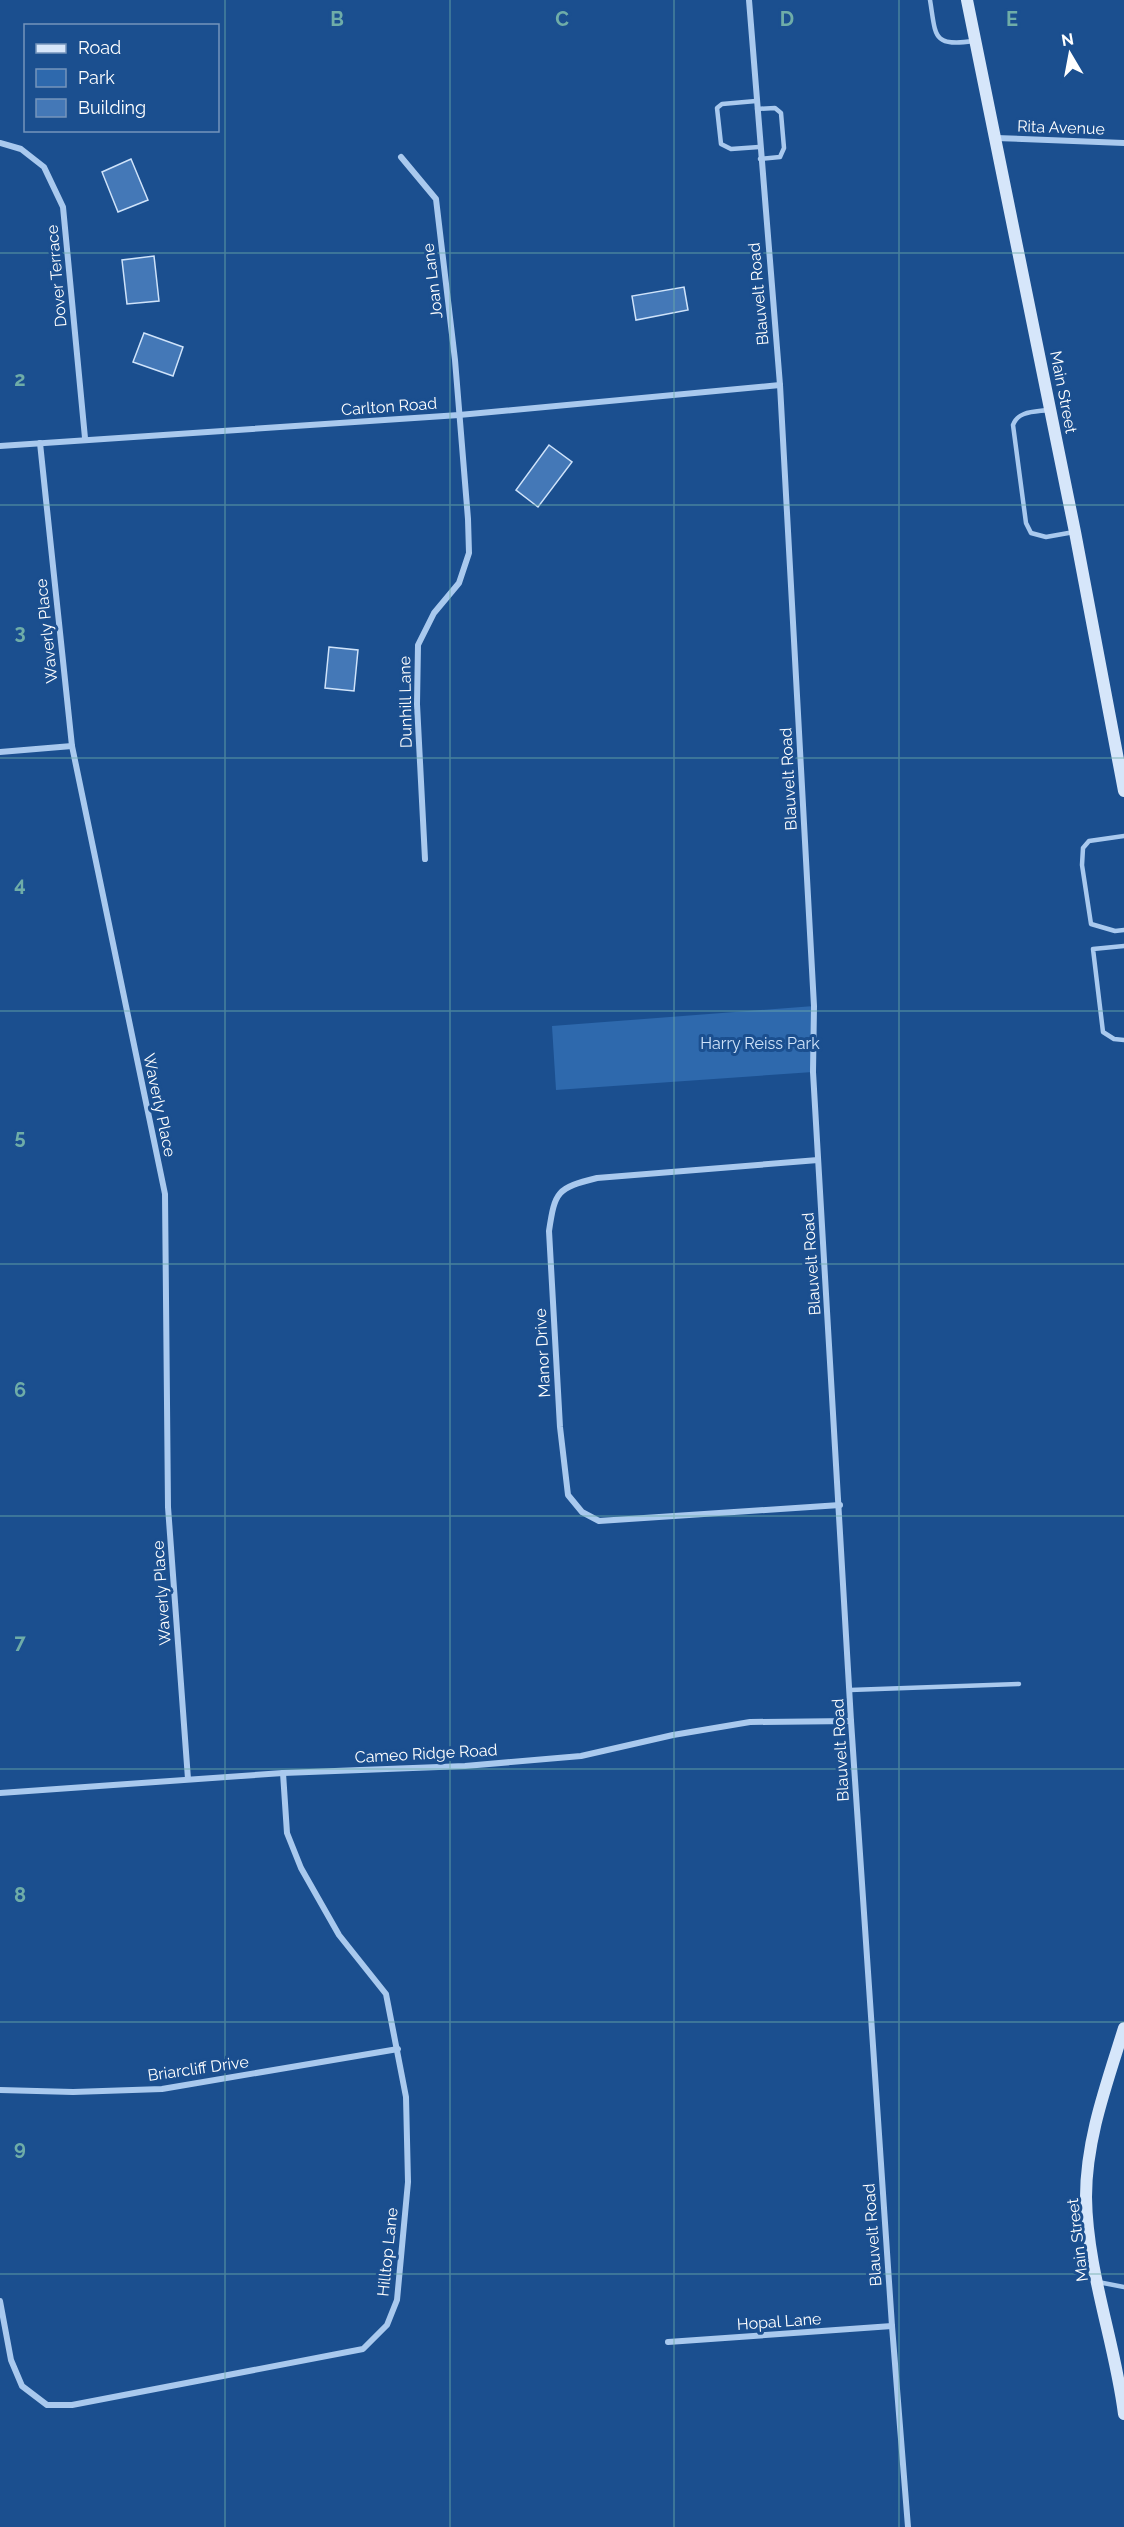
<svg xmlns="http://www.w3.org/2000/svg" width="1124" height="2527" viewBox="0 0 1124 2527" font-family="Raleway,sans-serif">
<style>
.green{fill:#2e69ad}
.building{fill:#4478b7;stroke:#cfe3fa;stroke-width:1.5}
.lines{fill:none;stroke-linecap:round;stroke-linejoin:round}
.lane{stroke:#a9c9ee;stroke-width:4.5}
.street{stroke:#a9c9ee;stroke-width:6}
.secondary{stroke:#d6e6fa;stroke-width:12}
.grid{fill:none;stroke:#6fada8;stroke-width:1.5;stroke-opacity:0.55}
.labels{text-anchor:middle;stroke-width:6;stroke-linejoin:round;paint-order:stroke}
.street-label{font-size:16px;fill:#fff;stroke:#1b4f8f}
.park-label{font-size:16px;fill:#cfe3fa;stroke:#1b4f8f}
.grid-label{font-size:20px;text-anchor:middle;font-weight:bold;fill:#6fada8;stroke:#1b4f8f;stroke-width:6;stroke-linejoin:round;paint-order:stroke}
</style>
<rect width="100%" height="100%" fill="#1b4f8f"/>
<!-- green -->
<polygon class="green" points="814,1006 813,1072 556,1090 552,1026"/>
<!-- building -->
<g class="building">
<polygon points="131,159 148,200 118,212 102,172"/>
<polygon points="154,256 159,301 127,304 122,260"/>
<polygon points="684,287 688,310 636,320 632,296"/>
<polygon points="144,333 183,347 173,376 133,362"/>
<polygon points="549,445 572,462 538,507 516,490"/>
<polygon points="329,647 358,650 354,691 325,688"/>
</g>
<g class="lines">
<!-- lane -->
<g class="lane">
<path d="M930 0C936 36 932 47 973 41"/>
<polyline points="756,101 722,104 717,108 721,144 731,149 759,147"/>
<polyline points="757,109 775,108 781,113 784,148 780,157 760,159"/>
<path d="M1048 410C1034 412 1018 411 1013 425L1026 523 1031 533 1046 537 1074 532"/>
<polyline points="1124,836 1089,841 1083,848 1082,865 1091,924 1115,931 1124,930"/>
<polyline points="1124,946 1093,949 1103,1032 1114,1039 1124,1040"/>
<polyline points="850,1690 1019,1684"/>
<polyline points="1098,2282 1124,2287"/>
</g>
<!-- street -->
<g class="street">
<polyline points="749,0 780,385 814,1006 813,1072 851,1721 892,2326 908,2527"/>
<polyline points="996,138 1124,143"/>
<polyline points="0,143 21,149 44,167 63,207 85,438"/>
<polyline points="401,157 436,199 455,360 468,519 469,553 459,583 434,613 418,645 417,704 425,859"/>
<polyline points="40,443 72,746 165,1194 168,1507 188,1779"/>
<polyline points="0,446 459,415 780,385"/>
<polyline points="0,752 72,746"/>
<path d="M818 1160 597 1178C557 1188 555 1191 549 1231L560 1427 568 1495 582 1512 599 1521 840 1505"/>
<polyline points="0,1793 283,1773 465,1766 581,1756 673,1735 750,1722 851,1721"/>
<polyline points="0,2090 73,2092 162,2089 398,2049"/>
<polyline points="0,2301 11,2360 22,2386 47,2405 72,2405 363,2349 387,2325 397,2300 408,2182 406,2097 386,1994 339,1935 301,1868 287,1833 283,1773"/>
<polyline points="668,2342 892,2326"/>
</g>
<!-- secondary -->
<g class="secondary">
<polyline points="967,0 1075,532 1124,791"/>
<path d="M1124 2028C1107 2083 1086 2139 1086 2197 1087 2271 1115 2342 1124 2414"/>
</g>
</g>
<!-- grid -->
<path class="grid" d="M225 0V2527M450 0V2527M674 0V2527M899 0V2527M0 253H1124M0 505H1124M0 758H1124M0 1011H1124M0 1264H1124M0 1516H1124M0 1769H1124M0 2022H1124M0 2274H1124"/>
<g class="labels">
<!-- street labels -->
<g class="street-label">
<text transform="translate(1061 127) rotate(2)" y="6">Rita Avenue</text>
<text transform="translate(56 276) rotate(-95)" y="6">Dover Terrace</text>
<text transform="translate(432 281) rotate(-97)" y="6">Joan Lane</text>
<text transform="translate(758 294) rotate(-95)" y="6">Blauvelt Road</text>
<text transform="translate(1064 392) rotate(79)" y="6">Main Street</text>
<text transform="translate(389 406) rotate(-4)" y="6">Carlton Road</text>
<text transform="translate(46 631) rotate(-96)" y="6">Waverly Place</text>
<text transform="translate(405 702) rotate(-91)" y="6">Dunhill Lane</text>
<text transform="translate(788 779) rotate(-93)" y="6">Blauvelt Road</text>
<text transform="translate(160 1105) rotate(78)" y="6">Waverly Place</text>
<text transform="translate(811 1264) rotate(-94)" y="6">Blauvelt Road</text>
<text transform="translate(542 1353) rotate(-93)" y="6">Manor Drive</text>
<text transform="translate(161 1593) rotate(-94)" y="6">Waverly Place</text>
<text transform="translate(840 1750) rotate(-93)" y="6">Blauvelt Road</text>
<text transform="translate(426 1753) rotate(-3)" y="6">Cameo Ridge Road</text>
<text transform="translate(198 2068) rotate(-8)" y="6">Briarcliff Drive</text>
<text transform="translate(872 2235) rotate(-94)" y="6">Blauvelt Road</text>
<text transform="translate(1077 2240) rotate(-97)" y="6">Main Street</text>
<text transform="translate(387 2252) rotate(-84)" y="6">Hilltop Lane</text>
<text transform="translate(779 2321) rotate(-4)" y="6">Hopal Lane</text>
</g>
<!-- park labels -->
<g class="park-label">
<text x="760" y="1049">Harry Reiss Park</text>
</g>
</g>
<g class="grid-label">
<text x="337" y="26">B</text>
<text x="562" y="26">C</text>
<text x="787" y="26">D</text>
<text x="1012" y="26">E</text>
<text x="20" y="386">2</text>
<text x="20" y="639">3</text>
<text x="20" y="891">4</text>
<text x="20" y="1144">5</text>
<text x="20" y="1397">6</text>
<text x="20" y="1649">7</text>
<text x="20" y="1902">8</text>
<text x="20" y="2155">9</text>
</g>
<!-- legend -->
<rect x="24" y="24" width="195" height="108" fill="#1b4f8f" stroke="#7695bc" stroke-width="1.5"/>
<rect x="36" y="44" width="30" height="9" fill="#d6e6fa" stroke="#7695bc" stroke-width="1.5"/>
<text x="78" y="54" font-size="18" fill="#ffffff">Road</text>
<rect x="36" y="69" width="30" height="18" fill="#2e69ad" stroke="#7695bc" stroke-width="1.5"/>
<text x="78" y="84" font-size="18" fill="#ffffff">Park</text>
<rect x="36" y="99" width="30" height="18" fill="#4478b7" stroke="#7695bc" stroke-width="1.5"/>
<text x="78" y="114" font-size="18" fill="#ffffff">Building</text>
<!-- north arrow -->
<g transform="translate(1070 54) rotate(350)" stroke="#1b4f8f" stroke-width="4.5" paint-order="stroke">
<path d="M0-4.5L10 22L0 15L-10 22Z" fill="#ffffff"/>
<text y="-9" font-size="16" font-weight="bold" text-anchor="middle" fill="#ffffff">N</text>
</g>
</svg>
